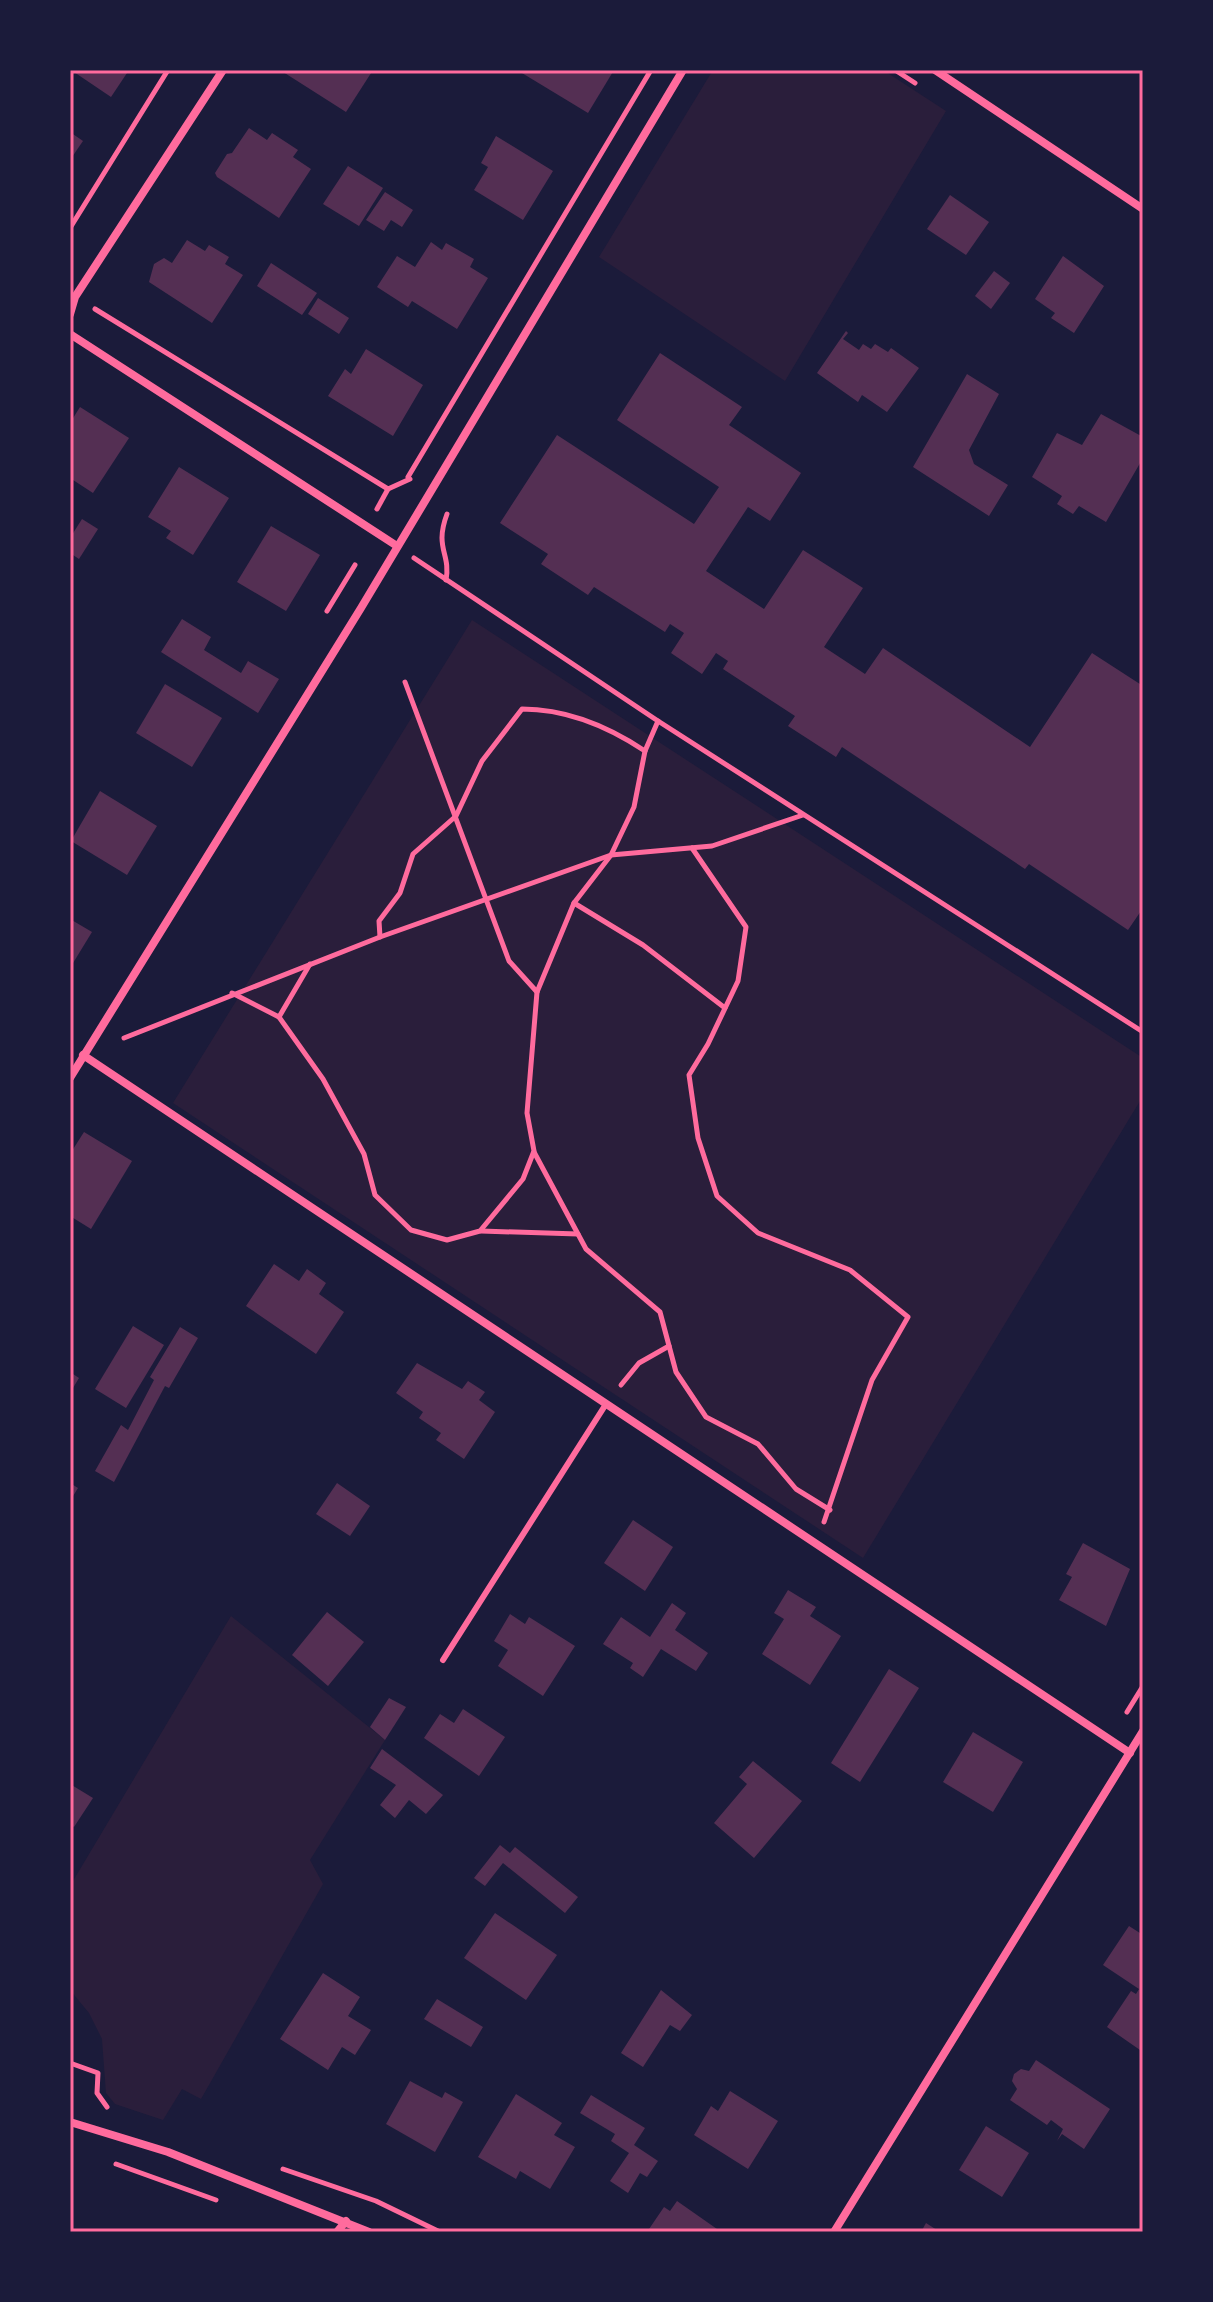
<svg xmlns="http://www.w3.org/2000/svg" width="1213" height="2302" viewBox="0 0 1213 2302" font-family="'Crimson Pro',serif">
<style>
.green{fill:#2a1e3b}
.building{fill:#542f53}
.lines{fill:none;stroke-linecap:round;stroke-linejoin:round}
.path{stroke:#ff6b9d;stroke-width:5}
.service{stroke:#ff6b9d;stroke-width:6}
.minor{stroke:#ff6b9d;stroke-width:8}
.neatline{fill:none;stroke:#ff6b9d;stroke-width:3}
</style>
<rect width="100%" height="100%" fill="#1b1b3a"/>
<!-- green -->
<g class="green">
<polygon points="713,70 883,70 946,111 785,381 599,257"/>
<polygon points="472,620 1143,1058 1143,1096 863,1558 173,1103"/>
<polygon points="231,1616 385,1740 310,1860 323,1884 201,2099 182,2089 163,2120 115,2104 106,2093 102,2039 89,2013 70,1990 70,1886"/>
</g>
<!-- building -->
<g class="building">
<polygon points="71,70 129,70 111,97"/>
<polygon points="280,70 373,70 346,112"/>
<polygon points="517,70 614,70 588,113"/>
<polygon points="249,128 267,140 272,133 298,150 293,157 311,169 279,218 217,177 215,173 227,154 232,153"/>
<polygon points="70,132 83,141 70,160"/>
<polygon points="496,136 553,171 523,220 474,190 488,167 481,163"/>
<polygon points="348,166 383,188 359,226 323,204"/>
<polygon points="385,192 413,210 402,227 391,220 384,231 366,220"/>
<polygon points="950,195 989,222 966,255 927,229"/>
<polygon points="187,240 205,251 209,245 229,257 225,264 243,275 212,323 149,282 154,264 164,258 172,263"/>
<polygon points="431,242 442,250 446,243 474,259 470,267 488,278 457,329 412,301 408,307 377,287 397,256 415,267"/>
<polygon points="1063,256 1104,286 1074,333 1051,318 1055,313 1035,299"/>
<polygon points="271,263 317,293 302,315 257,286"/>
<polygon points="994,271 1010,283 991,309 975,296"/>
<polygon points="318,298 349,318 339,334 308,314"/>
<polygon points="846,331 848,333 843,339 859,350 863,344 871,349 875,344 888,352 891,348 919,368 887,412 862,395 858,402 817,373"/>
<polygon points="366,349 423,385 393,436 328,396 345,369 351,374"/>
<polygon points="660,353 742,407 729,425 801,473 770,521 748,507 706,571 764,609 803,550 863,588 824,647 865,674 883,648 1030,747 1092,653 1143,686 1143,908 1128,930 1029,864 1025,869 842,747 836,757 788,726 795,716 723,669 728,661 716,653 702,674 671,653 684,633 670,624 665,632 594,587 588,595 541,564 548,554 500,523 557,435 694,524 719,487 617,420"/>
<polygon points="967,374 999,394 969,450 974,464 1008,485 989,516 913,467"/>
<polygon points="80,407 129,438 93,493 70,478 70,423"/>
<polygon points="1101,414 1143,437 1143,458 1106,522 1079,506 1073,514 1057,504 1062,496 1032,477 1057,433 1082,445"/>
<polygon points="179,467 229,498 193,555 166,538 171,531 148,517"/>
<polygon points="82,519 98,529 79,559 70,553 70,538"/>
<polygon points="271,526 320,555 286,611 237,582"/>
<polygon points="182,619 211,637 204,650 241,673 248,661 279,679 258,713 161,652"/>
<polygon points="165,684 222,718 192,767 136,733"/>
<polygon points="100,791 157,826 127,875 71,841"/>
<polygon points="70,919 92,932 70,968"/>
<polygon points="84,1132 132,1161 91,1229 70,1216 70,1154"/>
<polygon points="274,1264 299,1281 307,1269 326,1283 319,1294 344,1312 316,1354 246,1306"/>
<polygon points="133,1326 164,1345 126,1408 95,1389"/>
<polygon points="180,1327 198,1338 169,1388 165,1386 114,1482 95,1471 121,1425 128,1430 154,1380 150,1377"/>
<polygon points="417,1363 462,1389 468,1381 485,1392 479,1400 495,1412 464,1459 436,1440 441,1433 419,1418 423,1412 396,1393"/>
<polygon points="70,1372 79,1378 70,1393"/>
<polygon points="70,1483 78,1488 70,1501"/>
<polygon points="337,1483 370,1506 350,1536 316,1514"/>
<polygon points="633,1520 673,1547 645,1591 604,1563"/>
<polygon points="1083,1543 1130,1569 1106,1626 1059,1600 1072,1577 1066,1574"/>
<polygon points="788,1590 816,1607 810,1616 841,1636 810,1685 762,1654 784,1619 774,1613"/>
<polygon points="672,1603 686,1613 675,1630 708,1653 696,1671 661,1649 643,1677 630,1668 633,1663 603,1644 621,1617 650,1637"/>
<polygon points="327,1612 364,1642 328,1686 292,1655"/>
<polygon points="510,1614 525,1624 529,1617 575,1646 543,1696 498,1666 508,1650 494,1641"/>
<polygon points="889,1669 919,1688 860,1782 831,1763"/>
<polygon points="389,1698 406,1707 385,1740 370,1727"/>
<polygon points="463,1709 505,1737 479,1776 424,1738 440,1714 454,1723"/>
<polygon points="973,1732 1023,1762 993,1812 943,1782"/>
<polygon points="382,1749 443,1795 426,1814 409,1800 395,1818 380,1805 396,1785 370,1768"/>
<polygon points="753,1761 802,1801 754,1858 714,1823 747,1784 739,1777"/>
<polygon points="70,1784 93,1798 74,1827 70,1824"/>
<polygon points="500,1845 510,1853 515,1847 578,1897 565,1913 503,1863 485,1886 474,1878"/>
<polygon points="495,1913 557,1955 526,2000 464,1958"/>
<polygon points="1129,1926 1143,1935 1140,2050 1107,2027 1131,1991 1136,1994 1139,1989 1103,1965"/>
<polygon points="323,1973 360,1997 348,2016 371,2030 355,2055 342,2047 328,2070 280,2039"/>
<polygon points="661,1990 692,2015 680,2031 670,2025 643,2067 621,2053"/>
<polygon points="437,1999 483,2027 471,2047 424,2019"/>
<polygon points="1036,2060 1110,2109 1084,2149 1062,2134 1057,2141 1063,2129 1051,2120 1047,2125 1010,2100 1017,2089 1012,2081 1014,2074 1021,2069 1029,2071"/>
<polygon points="410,2081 442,2098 445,2092 463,2102 435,2152 386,2124"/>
<polygon points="730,2091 778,2121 748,2169 694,2135 711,2106 718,2111"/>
<polygon points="516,2094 562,2123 554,2135 575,2147 550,2189 520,2171 516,2179 478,2157"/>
<polygon points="591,2095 645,2128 634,2145 658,2161 647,2177 640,2173 628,2193 610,2181 629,2153 611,2141 615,2134 580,2113"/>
<polygon points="986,2126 1029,2153 1002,2197 959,2170"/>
<polygon points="677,2201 717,2229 715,2232 647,2232 664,2207 670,2211"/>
<polygon points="926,2223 940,2232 921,2232"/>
</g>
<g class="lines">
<!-- path -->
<g class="path">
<polyline points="895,70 915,83"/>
<polyline points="70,228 168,70"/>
<polyline points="95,309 388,489 410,479"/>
<polyline points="408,477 651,70"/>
<polyline points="377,509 388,489"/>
<polyline points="414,558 658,721 1143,1032"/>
<path d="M446 580C451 553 434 549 447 514"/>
<polyline points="327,611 355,565"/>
<polyline points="405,682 509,961 537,992"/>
<polyline points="692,848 746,927 738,981 708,1044 689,1075 698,1138 717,1196 758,1233 850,1270 908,1317 872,1380 824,1522"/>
<polyline points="574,903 643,945 725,1008"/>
<path d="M380 937 379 921 400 893 413 854 456 816 482 761 522 709C566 709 609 727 645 751"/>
<polyline points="232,993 279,1017 323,1079 364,1154 375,1195 411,1230 447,1240 480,1231 523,1179 534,1151 527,1113 537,992 574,903 611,855 634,807 645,751 658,721"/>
<polyline points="279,1017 310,964"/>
<polyline points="124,1038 380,937 611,855 712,846 803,815"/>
<polyline points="534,1152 586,1249 660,1312 676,1372 706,1417 758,1444 796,1489 830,1510"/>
<polyline points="481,1231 578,1234"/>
<polyline points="621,1385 639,1363 669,1346"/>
<polyline points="1127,1712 1143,1686"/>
<polyline points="70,2063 98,2073 97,2093 107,2107"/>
<polyline points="116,2164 216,2200"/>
<polyline points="283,2169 376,2201 440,2232"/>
</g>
<!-- service -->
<polyline class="service" points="443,1660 606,1404"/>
<!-- minor -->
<g class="minor">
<polyline points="935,70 1143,209"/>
<polyline points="70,314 75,297 223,70"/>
<polyline points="70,334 397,546"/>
<polyline points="83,1055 1130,1753"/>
<polyline points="70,1078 361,608 683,70"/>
<polyline points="70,2122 168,2152 369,2232"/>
<polyline points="337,2232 346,2221"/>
<polyline points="834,2232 1143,1731"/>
</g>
</g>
<!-- border -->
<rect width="1213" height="2302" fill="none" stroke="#1b1b3a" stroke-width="144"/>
<rect x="72" y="72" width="1069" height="2158" class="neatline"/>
</svg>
